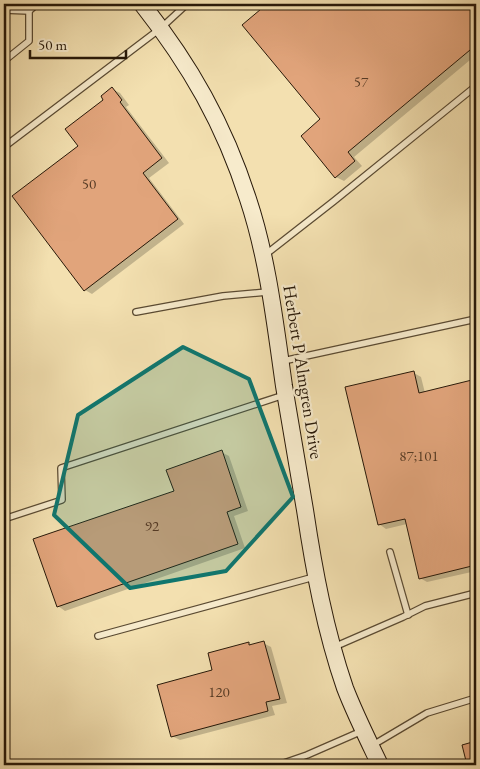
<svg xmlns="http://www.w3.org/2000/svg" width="480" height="769" viewBox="0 0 480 769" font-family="'EB Garamond',serif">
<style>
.shadow{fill:#0003}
.building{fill:#e1a47b;stroke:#271808}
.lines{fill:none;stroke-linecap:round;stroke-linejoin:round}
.lane-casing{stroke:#5a4a32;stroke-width:8}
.secondary-casing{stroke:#271808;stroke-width:18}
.lane{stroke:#f7ebcc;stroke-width:5.5}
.secondary{stroke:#f7ebcc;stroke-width:16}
.marked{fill:#0f766e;fill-opacity:0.2;stroke:#0f766e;stroke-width:4;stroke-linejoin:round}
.labels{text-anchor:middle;stroke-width:4.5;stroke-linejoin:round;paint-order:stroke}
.number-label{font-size:15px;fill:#563b25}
.street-label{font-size:18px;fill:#271808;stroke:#f7ebcc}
</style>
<rect width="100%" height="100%" fill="#f3e0b0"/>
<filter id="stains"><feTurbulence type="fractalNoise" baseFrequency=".004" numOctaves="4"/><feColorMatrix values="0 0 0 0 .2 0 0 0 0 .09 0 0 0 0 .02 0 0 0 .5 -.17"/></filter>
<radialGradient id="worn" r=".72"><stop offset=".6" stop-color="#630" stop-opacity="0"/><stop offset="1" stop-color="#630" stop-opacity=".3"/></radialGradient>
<!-- shadow -->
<g class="shadow">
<polygon points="269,4 472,4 476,8 476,55 354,157 362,166 344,181 336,177 322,119 243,25"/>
<polygon points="112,89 120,93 129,105 126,107 169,163 149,178 184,224 92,294 85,290 80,146"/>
<polygon points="414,373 421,377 425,393 476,381 476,571 427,582 420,578 407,524 386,529 379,524"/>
<polygon points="221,452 229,456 248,511 234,516 245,548 65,611 58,606 175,492"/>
<polygon points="263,643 271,647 287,703 272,706 275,715 180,740 172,736 214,671 248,644 252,646"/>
</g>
<!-- building -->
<g class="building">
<polygon points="267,4 470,4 476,12 476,45 348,152 355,161 335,178 301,136 320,119 242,25"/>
<polygon points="112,87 122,100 120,102 162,158 143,173 178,219 84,291 12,196 78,146 65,129 103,100 101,96"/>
<polygon points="414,371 419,393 476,379 476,565 419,579 405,519 378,525 345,387"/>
<polygon points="222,450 241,507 227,512 238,544 57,607 33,539 174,491 166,470"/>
<polygon points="264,641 280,699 266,702 268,711 171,737 157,685 212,670 208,653 249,642 249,645"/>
<polygon points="476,741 476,765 467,765 462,745"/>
</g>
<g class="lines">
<!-- lane casing -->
<g class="lane-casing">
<g id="lane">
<polyline points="4,10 29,11 37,4"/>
<polyline points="4,61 29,41 29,11"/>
<polyline points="4,147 161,28 187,4"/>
<polyline points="4,181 5,183 4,184"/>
<polyline points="265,255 334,201 476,86"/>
<polyline points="136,312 223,296 267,292"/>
<polyline points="283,361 476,319"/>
<polyline points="4,519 62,500 61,468 284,395"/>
<polyline points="390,552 408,615"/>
<polyline points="98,636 314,577"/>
<polyline points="334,647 403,617 425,606 476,593"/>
<polyline points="373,745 427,713 476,698"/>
<polyline points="278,765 307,755 362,731"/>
</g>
</g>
<!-- secondary casing -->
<g class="secondary-casing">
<path id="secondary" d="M142 4C190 65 224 124 248 199 268 259 275 323 284 386 291 427 298 468 305 510 314 570 325 630 345 688 355 714 368 740 380 765"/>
</g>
<!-- lane -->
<use href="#lane" class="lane"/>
<!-- secondary -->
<use href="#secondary" class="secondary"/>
</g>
<!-- marked area -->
<path class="marked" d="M183 347 249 379 293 497 226 571 130 588 54 515 78 415Z"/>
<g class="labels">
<!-- number labels -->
<g class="number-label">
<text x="361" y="87">57</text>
<text x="89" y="189">50</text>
<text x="419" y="461">87;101</text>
<text x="152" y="531">92</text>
<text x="219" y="697">120</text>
</g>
<!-- street labels -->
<g class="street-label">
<text transform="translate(303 372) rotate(81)" y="6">Herbert P Almgren Drive</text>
</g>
</g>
<!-- margin -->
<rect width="480" height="769" fill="none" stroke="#f3e0b0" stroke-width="20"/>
<rect x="5" y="5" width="470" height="759" fill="none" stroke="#271808" stroke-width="2.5"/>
<rect x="10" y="10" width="460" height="749" fill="none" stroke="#271808"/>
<!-- scale -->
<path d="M30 50v8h96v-8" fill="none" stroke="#271808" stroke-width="2.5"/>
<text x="38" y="50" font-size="15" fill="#271808" stroke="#f7ebcc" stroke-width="4" paint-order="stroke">50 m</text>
<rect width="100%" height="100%" filter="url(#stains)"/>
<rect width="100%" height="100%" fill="url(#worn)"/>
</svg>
